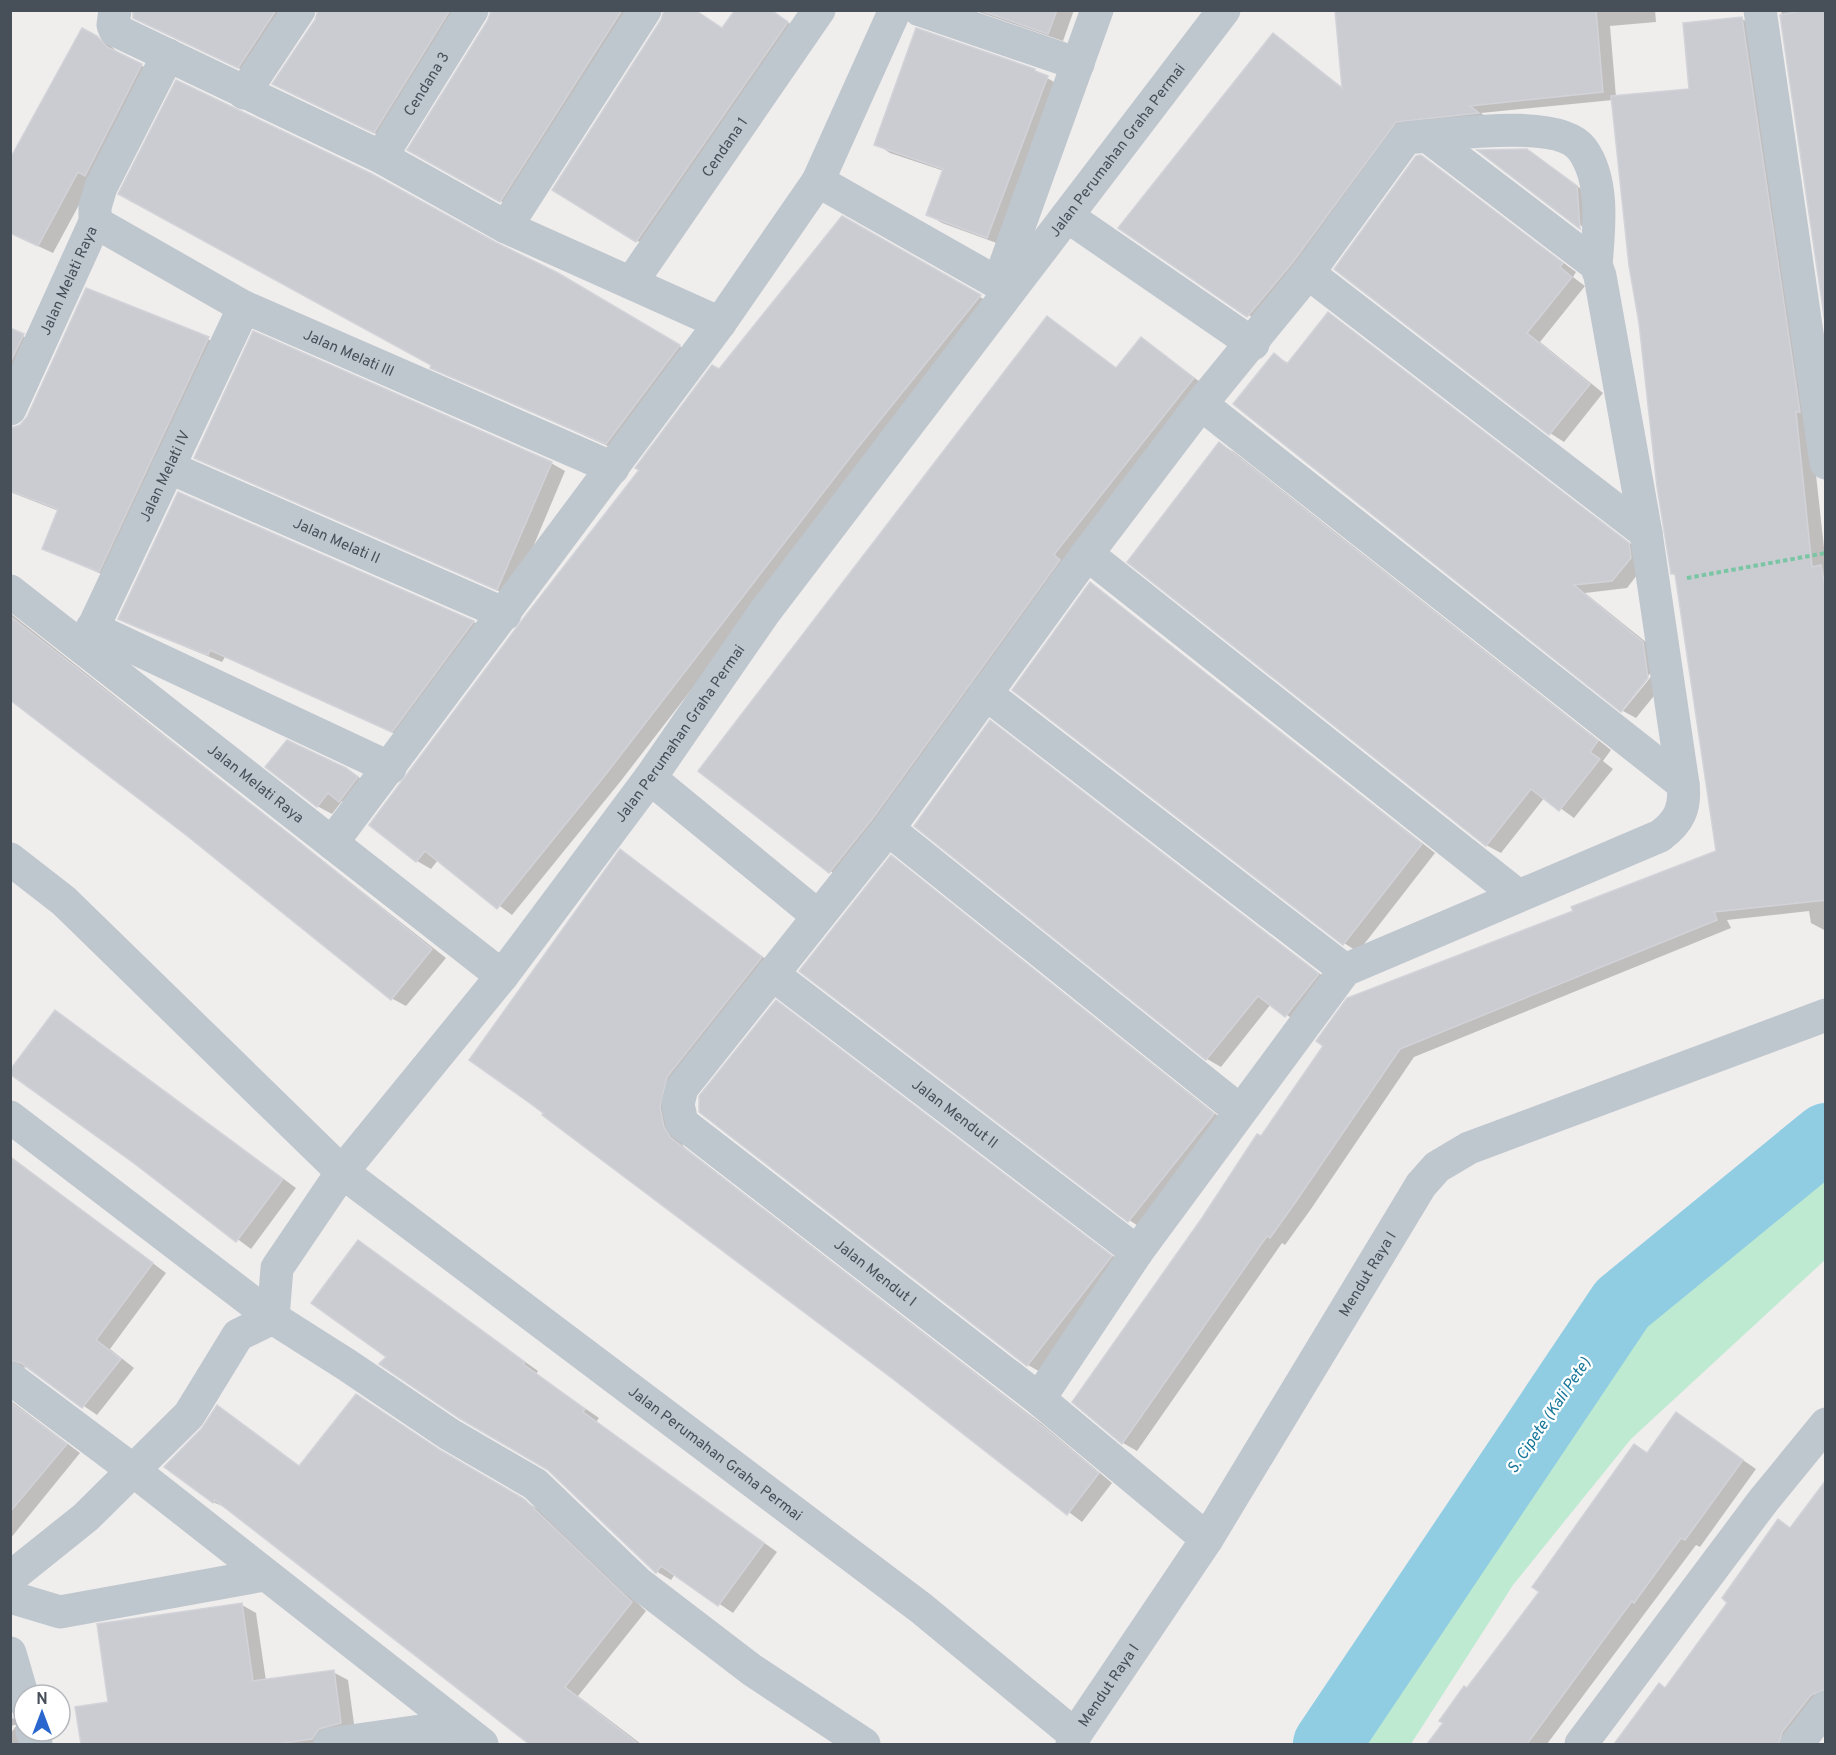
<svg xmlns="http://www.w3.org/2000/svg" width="1836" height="1755" viewBox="0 0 1836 1755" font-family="Overpass,sans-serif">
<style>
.green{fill:#bfead2}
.shadow{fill:#0003}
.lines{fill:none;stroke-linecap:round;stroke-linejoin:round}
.river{stroke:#90cde3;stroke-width:68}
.building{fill:#caccd1;stroke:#d2d3d8;stroke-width:1.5}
.path{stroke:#7ac5a4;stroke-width:4;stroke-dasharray:4.5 3;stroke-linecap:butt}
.minor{stroke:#bfc7ce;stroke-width:33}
.labels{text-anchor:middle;stroke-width:4.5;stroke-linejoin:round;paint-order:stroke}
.street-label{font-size:15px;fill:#474f59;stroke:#fff}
.water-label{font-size:16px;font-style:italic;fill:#19779a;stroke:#fff}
</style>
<rect width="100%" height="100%" fill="#f0eded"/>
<!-- green -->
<polygon class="green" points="1825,1137 1825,1260 1631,1439 1513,1585 1411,1744 1332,1744 1622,1304"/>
<!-- shadow -->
<g class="shadow">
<polygon points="134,10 296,10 253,75 149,25"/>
<polygon points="469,10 389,140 288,92 319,11"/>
<polygon points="492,10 642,10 515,209 409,150 489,21"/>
<polygon points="769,10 801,31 651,249 604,220 662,21 723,29"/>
<polygon points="973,10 1074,10 1063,41"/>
<polygon points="1336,10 1655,10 1656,22 1610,26 1616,97 1691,90 1742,19 1756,27 1800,328 1826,566 1826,931 1811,923 1809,911 1727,920 1731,928 1414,1057 1311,1209 1285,1245 1282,1243 1137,1451 1123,1443 1074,1402 1262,1138 1575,912 1718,852 1676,576 1672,573 1613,100 1481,113 1490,120 1419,127 1262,324 1120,228 1273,35 1343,88"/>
<polygon points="1781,10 1826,10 1822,295"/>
<polygon points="96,37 111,46 119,54 156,73 93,179 53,253 10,233"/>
<polygon points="1035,71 1061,86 1002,245 942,223 928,215 944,171 890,153 876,144"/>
<polygon points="1481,152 1541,160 1591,196 1594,235"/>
<polygon points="1421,157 1576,272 1573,277 1585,286 1540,342 1603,393 1564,442 1550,433"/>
<polygon points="842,218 994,305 870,458 620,782 512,915 438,860 431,869 417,861 641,469"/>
<polygon points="496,245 558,275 693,354 621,452 432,367"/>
<polygon points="146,312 223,346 113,579 43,549 59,511 10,492 10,429 21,426"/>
<polygon points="1328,314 1643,553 1644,566 1627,588 1585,593 1657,651 1662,686 1636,718 1623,711 1654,673 1652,671 1621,709 1274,355 1288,363"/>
<polygon points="1048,318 1118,369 1141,339 1207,387 844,879 830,871"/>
<polygon points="10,330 37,343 10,406"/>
<polygon points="1220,444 1234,452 1611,750 1603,761 1613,769 1574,818 1545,797 1501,853 1486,845"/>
<polygon points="196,457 551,463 565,471 512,597"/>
<polygon points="179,494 474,622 487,630 406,739 225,657 222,662 134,626 120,618"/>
<polygon points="1090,584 1104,593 1435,853 1358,952 1344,943"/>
<polygon points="10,613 446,958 406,1006 391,998 187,834 10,698"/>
<polygon points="990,722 1332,983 1300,1024 1271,1004 1221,1067 1207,1059 916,825"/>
<polygon points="345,769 360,778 354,809 342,801 332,814 317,806"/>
<polygon points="621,851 775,966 681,1085 678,1136 684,1147 1042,1424 1112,1483 1082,1522 471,1059"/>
<polygon points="891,857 905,866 1227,1123 1143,1229 1129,1220"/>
<polygon points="776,1002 1125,1265 1042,1373 1028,1365"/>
<polygon points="56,1012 296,1188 251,1249 11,1072"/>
<polygon points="10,1156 166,1273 110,1349 134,1368 97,1415 27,1367 17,1369 10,1374"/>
<polygon points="358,1242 538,1371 536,1374 599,1418 596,1422 777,1552 733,1613 675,1574 671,1580 656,1571 549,1469 388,1356"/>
<polygon points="10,1400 80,1453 10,1539"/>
<polygon points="218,1407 300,1467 454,1460 538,1509 646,1611 578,1696 641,1744 535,1744 229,1509 213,1502 203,1429"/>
<polygon points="1676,1414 1756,1469 1700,1547 1696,1545 1547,1744 1429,1744 1445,1723 1441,1720 1541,1592 1635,1446 1648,1453"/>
<polygon points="1826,1482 1826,1702 1794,1744 1617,1744 1660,1685 1666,1689 1729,1602 1779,1521 1791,1528"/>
<polygon points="242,1605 256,1613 266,1681 333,1672 348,1680 355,1731 327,1744 82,1744 77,1708 110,1703"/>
<polygon points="10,1717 24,1724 28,1744 10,1744 10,1734 17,1725 13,1725 10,1730"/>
</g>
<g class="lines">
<!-- river -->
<polyline class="river" points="1327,1744 1622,1304 1826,1137"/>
</g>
<!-- building -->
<g class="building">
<polygon points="133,10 276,10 238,68 133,18"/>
<polygon points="318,10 450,10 374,133 272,84 315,20"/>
<polygon points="491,10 622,10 500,202 407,150 488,20"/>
<polygon points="664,10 695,10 722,28 735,10 771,10 788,22 636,242 552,190 661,20"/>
<polygon points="979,10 1057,10 1048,34"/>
<polygon points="1335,10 1596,10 1603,92 1470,106 1479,113 1396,122 1293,262 1247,317 1118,228 1273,33 1342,88"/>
<polygon points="1805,10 1826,10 1826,330 1780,15"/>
<polygon points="1742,17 1800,412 1796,412 1812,567 1821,565 1826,592 1826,900 1714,912 1717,920 1400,1049 1297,1200 1270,1238 1267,1236 1122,1444 1072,1402 1202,1218 1257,1134 1261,1136 1323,1046 1316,1041 1347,998 1573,911 1571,907 1716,851 1675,574 1671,574 1657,487 1639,323 1629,266 1611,96 1689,89 1683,23"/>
<polygon points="82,28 97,36 107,47 142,64 85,176 78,172 38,246 10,233 10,159"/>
<polygon points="916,28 1035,69 1035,71 1048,76 987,238 926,215 943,169 874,145"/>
<polygon points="176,80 372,174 497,243 558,273 680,345 606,444 430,368 431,365 118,194"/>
<polygon points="1527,149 1577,186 1580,229 1477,150"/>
<polygon points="1421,155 1563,263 1560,267 1572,277 1527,333 1590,384 1549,435 1334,269 1416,156"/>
<polygon points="842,216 981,295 856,450 606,774 497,909 425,851 416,862 369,825 523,619 639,470 635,468 712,365 719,369"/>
<polygon points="86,288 209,337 99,572 42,549 58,509 10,491 10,428 20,425 27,417"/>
<polygon points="1328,312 1629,543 1631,558 1612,581 1574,585 1643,642 1648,678 1621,712 1233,404 1274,353 1287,364"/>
<polygon points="1047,316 1116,368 1141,337 1194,378 1056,552 1054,555 1060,560 873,818 829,873 698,771"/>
<polygon points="10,328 24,334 10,363"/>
<polygon points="253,331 552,462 497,590 194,458"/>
<polygon points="1219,442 1598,741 1590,752 1600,759 1559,811 1531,789 1486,846 1127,562"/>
<polygon points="178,492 474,621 392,732 210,650 208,655 139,628 118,619"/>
<polygon points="1090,582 1422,844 1343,945 1012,690"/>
<polygon points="10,616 293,837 432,949 391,1000 186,835 10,700"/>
<polygon points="990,720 1319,974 1285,1017 1258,996 1206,1060 914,826"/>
<polygon points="287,740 346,768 358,777 339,802 328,793 317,807 265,767"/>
<polygon points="620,849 762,957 667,1077 660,1107 664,1127 670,1137 1027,1414 1099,1473 1067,1515 893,1379 542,1115 544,1113 469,1060"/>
<polygon points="891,855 1214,1114 1128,1222 799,971"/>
<polygon points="776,1000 1112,1256 1027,1366 699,1112 699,1096"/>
<polygon points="55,1010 283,1179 236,1242 135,1164 10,1074 10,1070"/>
<polygon points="10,1157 153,1263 96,1340 121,1359 82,1408 21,1363 10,1360"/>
<polygon points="358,1240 525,1362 523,1364 585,1409 583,1412 764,1543 718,1606 661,1566 656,1573 548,1470 459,1418 379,1364 386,1357 311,1303"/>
<polygon points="356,1394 440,1450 524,1499 632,1602 565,1687 638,1744 529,1744 215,1500 213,1503 164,1467 202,1428 217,1405 299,1466"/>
<polygon points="10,1402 67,1444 10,1512"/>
<polygon points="1676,1412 1743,1460 1685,1540 1681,1538 1634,1603 1632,1601 1527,1744 1427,1744 1443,1723 1439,1721 1464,1686 1467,1688 1539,1592 1532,1587 1634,1444 1647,1453"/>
<polygon points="1826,1480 1826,1689 1811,1695 1782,1732 1779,1744 1614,1744 1659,1683 1665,1688 1727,1603 1722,1598 1778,1519 1790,1528"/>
<polygon points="242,1603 253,1681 334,1670 341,1723 319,1729 312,1739 277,1744 81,1744 75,1707 108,1702 97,1624"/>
</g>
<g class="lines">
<!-- path -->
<polyline class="path" points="1687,578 1826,553"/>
<!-- minor -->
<g class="minor">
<polyline points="115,10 113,25 115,30 381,157 506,227 720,323"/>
<polyline points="920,10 1078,64"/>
<polyline points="1760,10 1826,463"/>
<polyline points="244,93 299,10"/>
<path d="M1427 136C1462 133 1560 119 1582 149 1605 180 1599 230 1596 265"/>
<path id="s1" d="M381 157 472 10"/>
<polyline points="818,181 1010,290"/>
<polyline points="1067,216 1253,344"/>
<path id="s2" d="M95 222 244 307 613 468"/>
<polyline points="506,227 645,10"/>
<polyline points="1308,273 1646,533"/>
<polyline points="999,282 1097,10"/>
<path id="s3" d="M631 283 819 10"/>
<polyline points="1201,404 1683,784"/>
<path id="s4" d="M10 409 95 222V207L101 187 168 55"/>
<path id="s5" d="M168 467 505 614"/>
<polyline points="1087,554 1517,895"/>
<path id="s6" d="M10 591 502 976"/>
<polyline points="92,628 390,768"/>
<path id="s7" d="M84 647 244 307"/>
<polyline points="985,693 1345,970"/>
<polyline points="650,778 818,916"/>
<polyline points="888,829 1239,1110"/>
<polyline points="332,843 720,323 818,181 895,10"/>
<path id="s8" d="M10 859 64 901 342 1172 921 1608 1075 1735 1072 1744"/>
<path id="s9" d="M772 974 1137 1252"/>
<polyline points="10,1117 273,1318"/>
<path id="s10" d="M273 1318 277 1268 342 1172 502 976 650 778 764 613 1224 10"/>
<polyline points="10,1378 134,1471 482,1744"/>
<path id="s11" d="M1039 1399 1137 1252 1345 970 1660 836C1679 822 1686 808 1683 784L1646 533 1600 276 1596 265 1427 136 1406 138 1308 273 1201 404 1087 554 888 829 682 1088 678 1104 682 1123 1039 1399 1207 1539"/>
<polyline points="10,1578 86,1517 189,1415 238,1335 273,1318 347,1365 449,1434 535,1484 637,1582 752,1670 864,1744"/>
<polyline points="10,1597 60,1612 264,1575"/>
<polyline points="10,1653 24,1701"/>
<polyline points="32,1731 36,1744"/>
<path id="s12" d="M1075 1735 1207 1539 1421 1185 1437 1167 1469 1148 1826 1015"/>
<polyline points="330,1744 455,1726"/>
<polyline points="1581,1744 1763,1501 1826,1424"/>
<polyline points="1797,1744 1826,1707"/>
</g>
</g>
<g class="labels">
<!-- street labels -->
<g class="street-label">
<text dy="5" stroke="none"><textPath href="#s1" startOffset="86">Cendana 3</textPath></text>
<text dy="5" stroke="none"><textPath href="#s3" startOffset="165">Cendana 1</textPath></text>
<text dy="5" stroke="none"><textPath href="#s10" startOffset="1449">Jalan Perumahan Graha Permai</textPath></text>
<text dy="5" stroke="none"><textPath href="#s4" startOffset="141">Jalan Melati Raya</textPath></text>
<text dy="5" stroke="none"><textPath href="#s2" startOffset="286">Jalan Melati III</textPath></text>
<text dy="5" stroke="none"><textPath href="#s7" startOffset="189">Jalan Melati IV</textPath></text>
<text dy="5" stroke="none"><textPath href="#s5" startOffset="184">Jalan Melati II</textPath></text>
<text dy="5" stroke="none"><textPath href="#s10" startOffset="720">Jalan Perumahan Graha Permai</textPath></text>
<text dy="5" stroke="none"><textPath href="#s6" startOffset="312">Jalan Melati Raya</textPath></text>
<text dy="5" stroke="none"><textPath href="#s9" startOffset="230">Jalan Mendut II</textPath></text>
<text dy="5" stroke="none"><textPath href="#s11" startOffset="3165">Jalan Mendut I</textPath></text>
<text dy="5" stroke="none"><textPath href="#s12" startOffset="546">Mendut Raya I</textPath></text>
<text dy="5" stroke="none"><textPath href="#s8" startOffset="924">Jalan Perumahan Graha Permai</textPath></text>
<text dy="5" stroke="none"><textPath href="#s12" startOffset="60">Mendut Raya I</textPath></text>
</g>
<!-- water labels -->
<g class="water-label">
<text transform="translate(1548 1415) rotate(-56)" y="6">S. Cipete (Kali Pete)</text>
</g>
</g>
<!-- border -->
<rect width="1836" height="1755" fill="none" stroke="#474f59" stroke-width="24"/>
<!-- north arrow -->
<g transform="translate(42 1713)"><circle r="28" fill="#ffffff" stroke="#b5b9bd" stroke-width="1.5"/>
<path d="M0-4.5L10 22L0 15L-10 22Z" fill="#2967ce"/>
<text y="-9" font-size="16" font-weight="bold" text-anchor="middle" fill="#474f59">N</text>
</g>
</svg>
